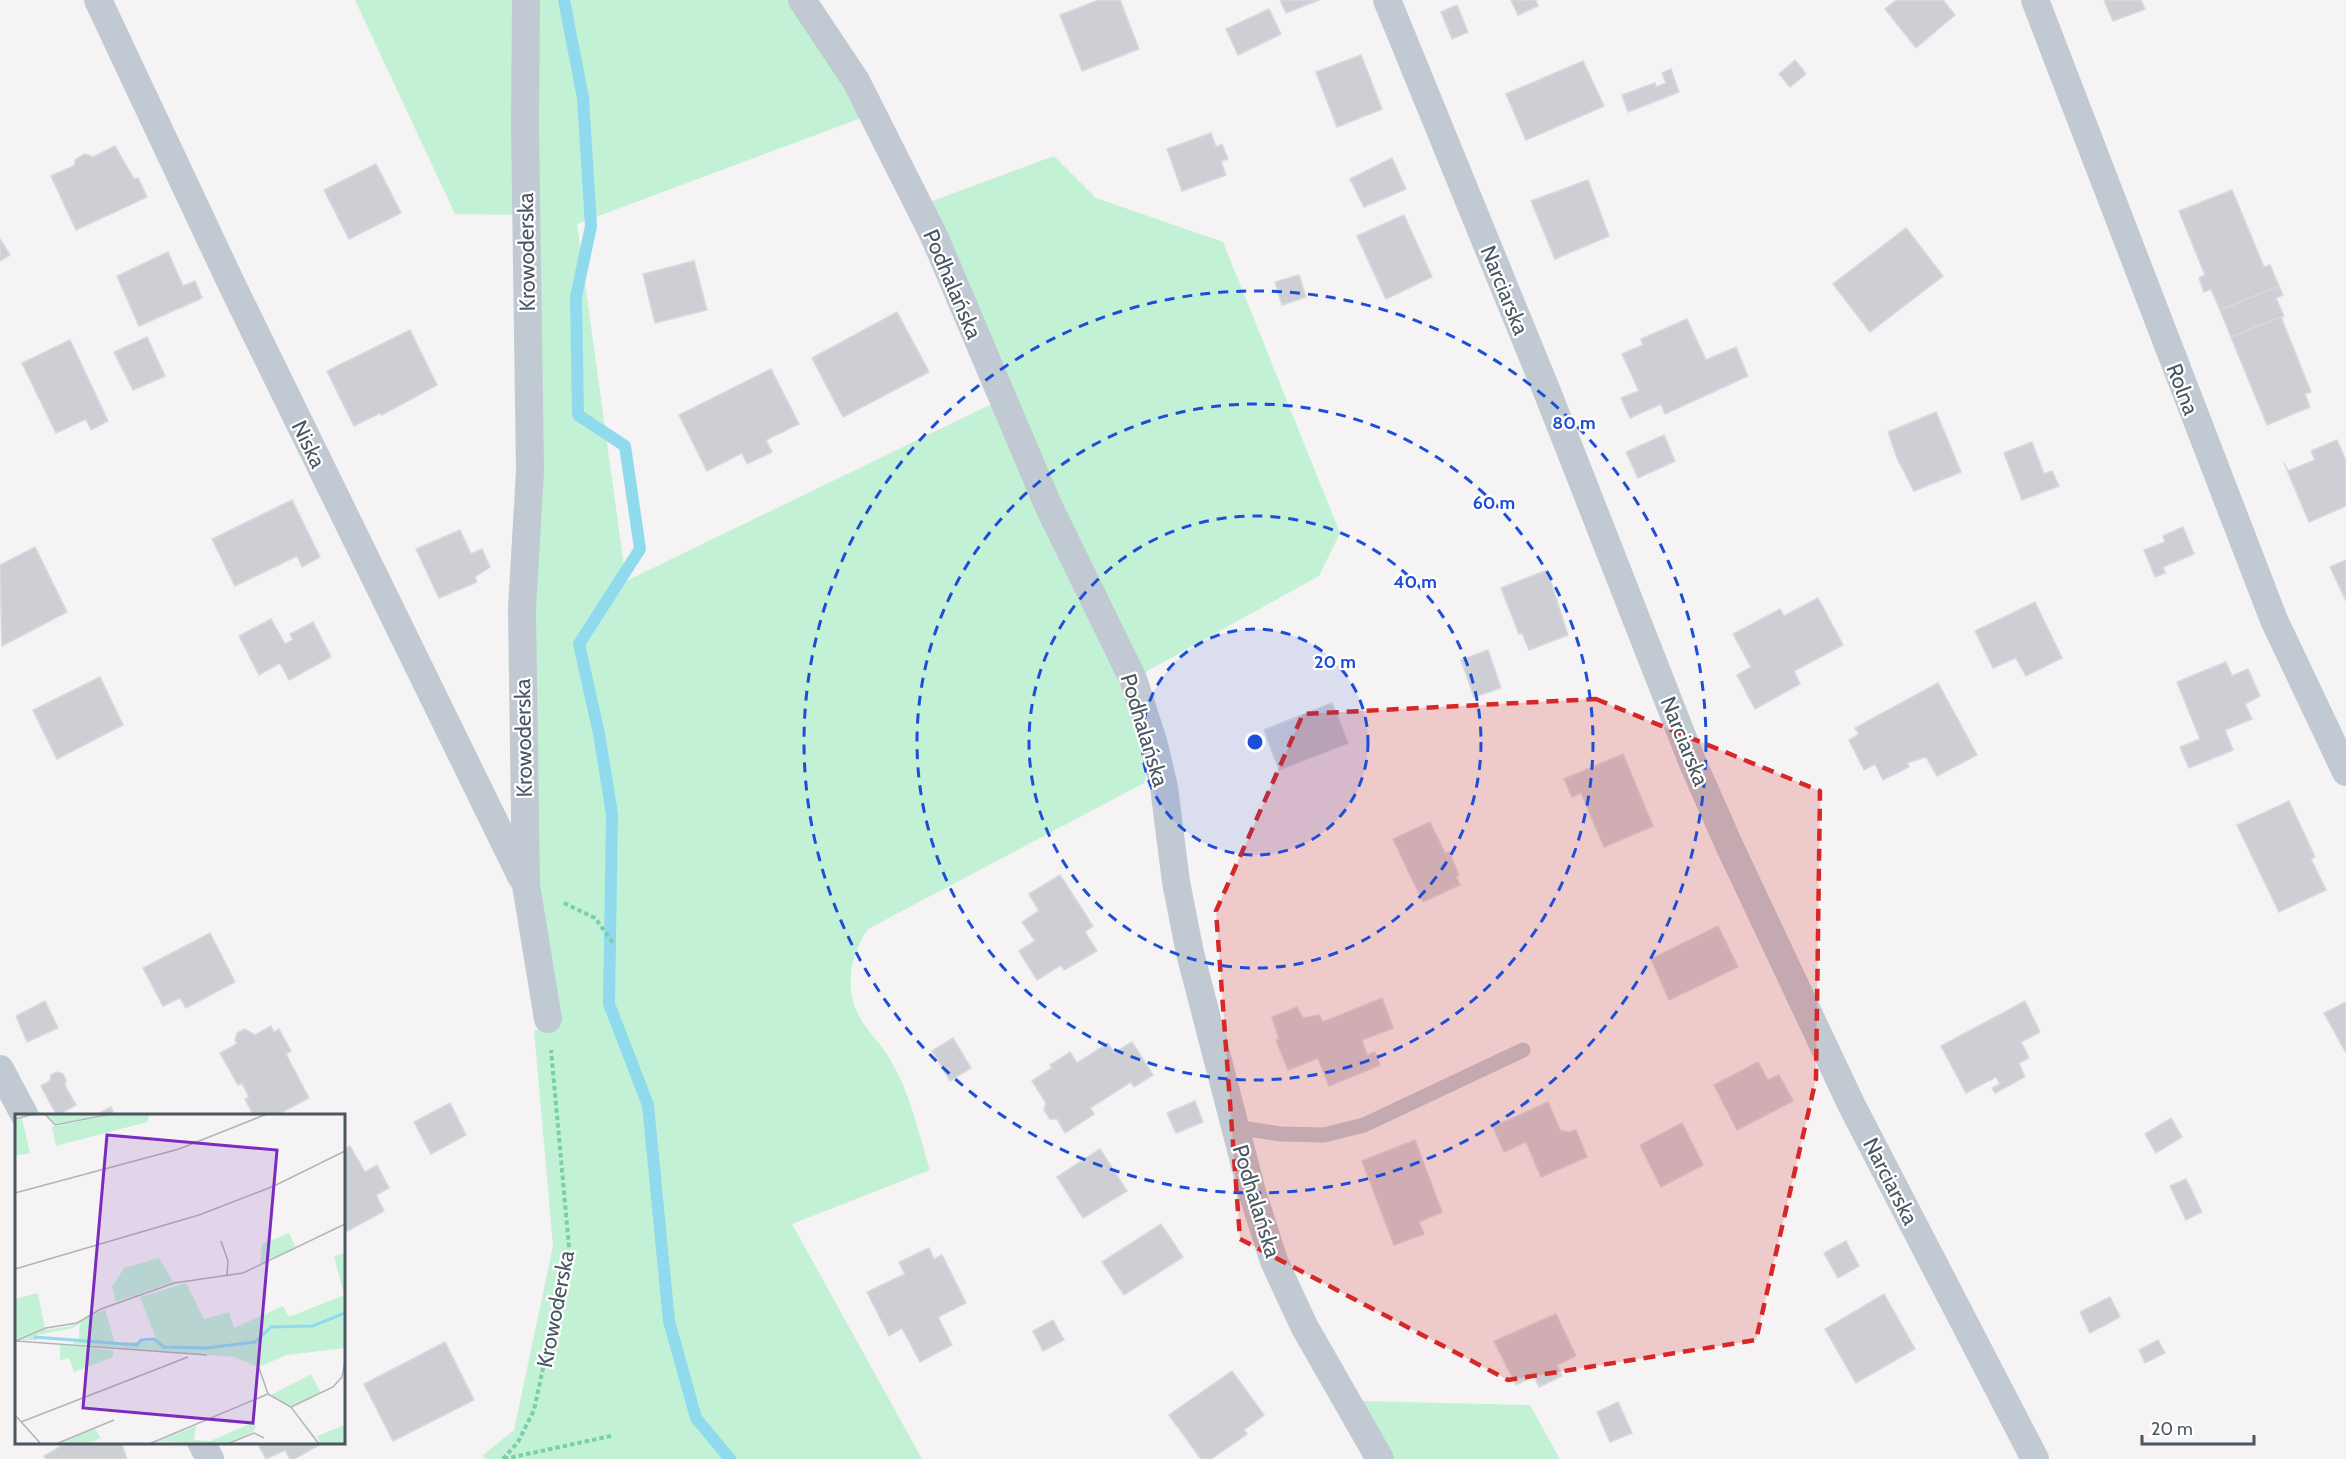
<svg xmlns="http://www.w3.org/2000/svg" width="2346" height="1459" viewBox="0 0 2346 1459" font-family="Cabin,sans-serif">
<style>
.green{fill:#c3f1d5}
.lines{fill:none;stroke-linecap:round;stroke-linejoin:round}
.stream{stroke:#90daee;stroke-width:12}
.building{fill:#cdcfd5;stroke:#d7d9de;stroke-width:1.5}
.path{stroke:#7ad0a6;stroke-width:4;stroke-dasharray:4.5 3;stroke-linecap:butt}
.service{stroke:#c1cad2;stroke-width:15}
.minor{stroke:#c1cad2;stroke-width:28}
.marked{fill:#d62828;fill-opacity:0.2;stroke:#d62828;stroke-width:4.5;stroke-dasharray:12 8;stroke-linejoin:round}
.ring{fill:none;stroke:#1d4ed8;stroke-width:3;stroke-dasharray:10 8}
.labels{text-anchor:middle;stroke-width:4.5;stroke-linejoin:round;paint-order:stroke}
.street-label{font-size:22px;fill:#4a5661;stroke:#fff}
.inset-river{fill:none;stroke:#90daee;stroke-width:3}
.inset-road{fill:none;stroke:#b1b4b9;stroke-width:1.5}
.view{fill:#7b2cbf;fill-opacity:0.15;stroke:#7b2cbf;stroke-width:3}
.inset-edge{fill:none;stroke:#4a5661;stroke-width:3}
.centre{fill:#1d4ed8;stroke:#fff;stroke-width:3}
.ring-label{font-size:18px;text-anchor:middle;font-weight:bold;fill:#1d4ed8;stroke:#fff;stroke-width:4.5;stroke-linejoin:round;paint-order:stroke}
</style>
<rect width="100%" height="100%" fill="#f5f3f3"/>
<!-- green -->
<g class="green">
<polygon points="355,0 517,0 518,215 455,214"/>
<path d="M535 0H795L864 117 577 224 626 581 994 403 1125 682 1150 764 1144 783 868 929C852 952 844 985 857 1012 865 1030 882 1044 891 1061 910 1093 919 1134 930 1170L792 1224 922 1459H485L483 1455 514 1430 553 1246 534 1030 562 1024 534 880Z"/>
<polygon points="1054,156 1096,198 1223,242 1340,533 1319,576 1142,674 1058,507 930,202"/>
<polygon points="1358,1401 1530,1405 1560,1459 1391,1459"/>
</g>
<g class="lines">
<!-- stream -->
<polyline class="stream" points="564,0 583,98 591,226 576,297 578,415 625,446 640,549 579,644 599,734 612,814 609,1004 648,1105 669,1321 696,1418 730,1459"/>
</g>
<!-- building -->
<g class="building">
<polygon points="1099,0 1120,0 1139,49 1082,71 1060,15"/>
<polygon points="1280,0 1319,0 1286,13"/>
<polygon points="1511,0 1536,0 1538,6 1518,15"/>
<polygon points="1897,0 1943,0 1955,15 1916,48 1885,9"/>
<polygon points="2104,0 2141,0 2145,9 2113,21"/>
<polygon points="1457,5 1468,32 1452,39 1441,12"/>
<polygon points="1269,9 1281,34 1238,55 1226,29"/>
<polygon points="1361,55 1382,109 1337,127 1316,72"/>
<polygon points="1795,60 1806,74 1790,87 1779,74"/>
<polygon points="1583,61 1604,106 1526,140 1506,94"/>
<polygon points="1671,69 1679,92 1628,112 1622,95 1655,83 1656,87 1666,83 1662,73"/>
<polygon points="1211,133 1216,147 1222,144 1228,159 1221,161 1226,175 1182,191 1167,149"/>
<polygon points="115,146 134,179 138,178 147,197 76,230 51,176 74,166 76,159 85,154 93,157"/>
<polygon points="1392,158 1406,189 1364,207 1350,179"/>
<polygon points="376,164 401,213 349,239 324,190"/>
<polygon points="1588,180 1609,236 1555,259 1531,201"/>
<polygon points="2232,190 2264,267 2270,265 2279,286 2220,310 2211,289 2204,292 2199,278 2205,275 2179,211"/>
<polygon points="1404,215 1432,277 1386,299 1357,236"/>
<polygon points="1906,228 1943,276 1870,332 1833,284"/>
<polygon points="0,239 10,255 0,261"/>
<polygon points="168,252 183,286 195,281 202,298 139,326 117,276"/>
<polygon points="694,261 707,310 655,323 643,274"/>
<polygon points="1299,275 1306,297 1282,305 1275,282"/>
<polygon points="2279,286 2283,295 2276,298 2284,316 2231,337 2220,310"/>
<polygon points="897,312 929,372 843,417 812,358"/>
<polygon points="2281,317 2311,392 2305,394 2310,407 2267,425 2231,337"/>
<polygon points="1687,319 1706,360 1736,347 1748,376 1665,414 1661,404 1630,418 1621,398 1639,391 1622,354 1643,345 1641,339"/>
<polygon points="410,330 437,385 382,415 380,413 354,426 327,371"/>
<polygon points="147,337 165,376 133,390 114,352"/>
<polygon points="70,340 108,421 91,430 86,419 56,433 22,363"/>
<polygon points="771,369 799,424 766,440 772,452 747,464 742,453 707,471 679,415"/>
<polygon points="1936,412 1961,472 1914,491 1897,458 1888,432"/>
<polygon points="1664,435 1675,461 1638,478 1626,452"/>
<polygon points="2337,440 2346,461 2346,506 2309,522 2284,463 2288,471 2315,460 2311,451"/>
<polygon points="2032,442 2044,474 2052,471 2059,486 2022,500 2004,453"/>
<polygon points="292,500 320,557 302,567 297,556 235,586 212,539"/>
<polygon points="2183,527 2194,554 2163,567 2165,573 2155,577 2144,550 2165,542 2163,536"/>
<polygon points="460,530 471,554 482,549 490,567 475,577 477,582 439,598 416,549"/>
<polygon points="35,547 67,612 2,646 0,565"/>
<polygon points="2346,560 2346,601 2330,567"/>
<polygon points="1547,570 1568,635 1529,650 1522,633 1519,634 1501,588"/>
<polygon points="1818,598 1843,645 1794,671 1800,684 1755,709 1737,675 1751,667 1733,634 1780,609 1784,616"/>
<polygon points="2035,602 2062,658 2026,676 2016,658 1993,668 1975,631"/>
<polygon points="271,619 285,644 293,640 290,634 313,622 331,657 289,680 280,663 259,675 239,636"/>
<polygon points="1488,650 1501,688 1474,697 1461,660"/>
<polygon points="2226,662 2232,676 2248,669 2260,696 2245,704 2252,719 2225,730 2233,750 2189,768 2180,747 2200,739 2177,682"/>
<polygon points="100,677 123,725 57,759 33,710"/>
<polygon points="1938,683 1977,755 1937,776 1926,757 1907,763 1909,767 1883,780 1875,764 1864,770 1849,740 1859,734 1855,728"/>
<polygon points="1332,703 1348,743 1279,770 1264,730"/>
<polygon points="1623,754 1653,826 1604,847 1581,793 1572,797 1564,779"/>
<polygon points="2289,801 2315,857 2311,859 2326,890 2279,912 2237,825"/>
<polygon points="1430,822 1445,853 1449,852 1459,875 1456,876 1460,885 1423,902 1393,839"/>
<polygon points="1060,875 1093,926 1085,932 1097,951 1064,970 1061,965 1037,980 1019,951 1035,941 1022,922 1039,911 1029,894"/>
<polygon points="1718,926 1738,967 1669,1000 1651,959"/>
<polygon points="210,933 235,982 186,1008 180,998 163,1006 143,968"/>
<polygon points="1382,998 1393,1028 1362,1040 1367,1055 1375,1052 1380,1065 1329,1086 1318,1058 1288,1070 1276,1040 1279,1039 1272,1017 1297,1007 1303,1018 1319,1015 1323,1022"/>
<polygon points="45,1001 58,1028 27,1042 16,1016"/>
<polygon points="2025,1001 2040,1032 2021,1042 2029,1058 2019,1063 2025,1077 1995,1093 1992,1088 2000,1084 1996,1077 1966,1093 1941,1046"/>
<polygon points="2346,1002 2346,1053 2324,1013"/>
<polygon points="271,1026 274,1032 279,1029 291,1051 286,1054 309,1098 275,1116 254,1116 245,1099 249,1097 242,1083 238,1085 220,1053 237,1044 235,1040 237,1033 245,1029 255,1035"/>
<polygon points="953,1038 971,1068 950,1081 932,1051"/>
<polygon points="1132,1042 1153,1075 1134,1087 1131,1082 1090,1108 1094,1114 1065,1133 1057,1119 1050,1119 1044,1110 1046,1103 1032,1081 1052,1068 1050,1065 1070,1052 1077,1063 1108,1043 1114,1053"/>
<polygon points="1758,1062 1768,1080 1779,1075 1793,1101 1737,1130 1714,1085"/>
<polygon points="57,1072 63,1074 66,1080 65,1086 76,1105 57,1116 41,1086 50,1081 51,1075"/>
<polygon points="1195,1101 1203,1122 1176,1133 1167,1113"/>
<polygon points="1548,1102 1560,1130 1569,1132 1576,1130 1587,1157 1541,1177 1526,1142 1504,1152 1493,1127"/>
<polygon points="450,1103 466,1135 431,1154 414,1122"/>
<polygon points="111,1107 115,1116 94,1116"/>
<polygon points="2171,1118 2182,1137 2156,1153 2145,1134"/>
<polygon points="1682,1123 1703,1165 1661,1187 1640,1145"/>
<polygon points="1415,1140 1442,1212 1419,1222 1424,1234 1394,1245 1362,1161"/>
<polygon points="350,1146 365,1172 377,1165 389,1188 376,1195 384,1211 344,1233 344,1149"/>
<polygon points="1100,1149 1127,1191 1083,1218 1057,1177"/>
<polygon points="2186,1179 2202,1212 2186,1220 2170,1186"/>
<polygon points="1161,1224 1183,1257 1124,1295 1102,1262"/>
<polygon points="1846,1241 1859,1266 1838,1278 1824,1253"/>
<polygon points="929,1248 934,1259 942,1255 966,1303 938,1317 952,1345 920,1362 902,1328 889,1336 867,1292 905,1274 899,1262"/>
<polygon points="1884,1294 1915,1349 1856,1383 1825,1329"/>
<polygon points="2110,1297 2120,1317 2090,1333 2080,1312"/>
<polygon points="1556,1314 1576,1356 1557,1365 1562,1376 1539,1387 1534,1376 1516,1385 1494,1341"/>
<polygon points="1053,1320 1064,1340 1043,1351 1033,1331"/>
<polygon points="2158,1340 2165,1353 2145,1363 2139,1350"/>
<polygon points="445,1342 474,1400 393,1441 364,1384"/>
<polygon points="1232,1371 1264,1415 1244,1430 1247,1434 1211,1459 1201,1459 1169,1415"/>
<polygon points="1618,1402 1632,1433 1610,1442 1597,1412"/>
<polygon points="68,1442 121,1442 127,1459 46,1459 44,1456"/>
<polygon points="257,1442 321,1442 321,1444 294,1459 290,1459 285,1450 266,1459"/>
</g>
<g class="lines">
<!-- path -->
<g class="path">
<polyline points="564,903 595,918 614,944"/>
<polyline points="503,1459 518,1442 534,1410 569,1247 551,1050"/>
<polyline points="504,1459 611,1436"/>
</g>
<!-- service -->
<polyline class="service" points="1234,1127 1281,1134 1324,1135 1364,1125 1523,1050"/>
<!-- minor -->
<g class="minor">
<polyline points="98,0 232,285 521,876"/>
<polyline points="526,0 525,126 530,471 522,609 526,885 548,1019"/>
<polyline points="802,0 856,81 934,236 1048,505 1133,679 1153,741 1164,787 1176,882 1190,953 1252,1192 1274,1261 1304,1326 1380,1459"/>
<polyline points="1387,0 1548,394 1692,761 1729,845 1852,1106 2035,1459"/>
<polyline points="2035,0 2274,620 2346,772"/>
<polyline points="0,1069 25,1116"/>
<polyline points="201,1442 210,1459"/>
</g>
</g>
<!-- marked area -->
<path class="marked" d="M1596 699 1820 791 1816 1079 1756 1340 1508 1380 1240 1239 1216 911 1303 714Z"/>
<!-- distance rings -->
<circle cx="1255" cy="742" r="113" fill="#1d4ed8" fill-opacity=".12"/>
<g class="ring">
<circle cx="1255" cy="742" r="113"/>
<circle cx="1255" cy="742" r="226"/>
<circle cx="1255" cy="742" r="338"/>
<circle cx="1255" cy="742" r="451"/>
</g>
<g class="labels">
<!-- street labels -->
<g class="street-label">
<text transform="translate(526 252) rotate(-91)" y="8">Krowoderska</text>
<text transform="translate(953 284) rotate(67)" y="8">Podhalańska</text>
<text transform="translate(1505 290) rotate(68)" y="8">Narciarska</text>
<text transform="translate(2183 389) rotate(69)" y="8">Rolna</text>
<text transform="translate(309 444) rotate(64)" y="8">Niska</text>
<text transform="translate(1145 730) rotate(73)" y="8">Podhalańska</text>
<text transform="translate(523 738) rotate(-91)" y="8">Krowoderska</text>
<text transform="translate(1685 741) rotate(68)" y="8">Narciarska</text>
<text transform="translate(1891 1181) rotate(63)" y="8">Narciarska</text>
<text transform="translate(1257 1201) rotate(73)" y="8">Podhalańska</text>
<text transform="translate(555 1309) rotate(-79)" y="8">Krowoderska</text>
</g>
</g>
<!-- overview -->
<g transform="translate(15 1114)">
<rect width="330" height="330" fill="#f5f3f3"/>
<path d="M32 0H93L40 10ZM100 0H133L134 3 132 8 41 32 37 13ZM7 4 15 39 0 42V6ZM274 119 281 134 245 150 247 130ZM330 139V234L272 241 243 253 219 243 58 230 59 225 64 224 65 209 58 214 22 221V226H4L30 216 56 212 90 195 100 229 142 227 125 183 171 169 189 205 214 198 219 214 268 192 274 203 329 181 319 142ZM144 144 158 168 101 188 97 173 109 154ZM23 179 30 214 0 225V185ZM45 231 98 236V243L59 258 54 244 45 246ZM296 260 306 279 276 292 256 281ZM237 309 241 313 238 318 209 330 144 327 181 312 179 326 195 327ZM330 311V330H305L302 322ZM80 315 86 324 72 330H44Z" fill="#c3f1d5"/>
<path class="inset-river" d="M19 223 122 231 126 226 139 225 149 233 191 234 240 228 256 213 298 212 330 199"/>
<path class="inset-road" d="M30 0 40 11 96 0M0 5 19 0M0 79 164 35 252 0M206 127 213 147 212 162M0 155 184 101 259 72 330 37M0 227 31 214 62 209 86 195 159 169 228 159 330 110M1 227 192 241M243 251 253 280M253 280 276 293 304 330M276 293 318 273 327 263 330 248M0 301 26 330M6 308 173 243M41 330 99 306M134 330 253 280M212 330 239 319 249 324"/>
<path class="view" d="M92 21 262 36 238 309 68 294Z"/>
<rect width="330" height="330" class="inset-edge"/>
</g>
<circle cx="1255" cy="742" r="9" class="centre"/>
<g class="ring-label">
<text x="1574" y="429">80 m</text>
<text x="1494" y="509">60 m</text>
<text x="1415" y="588">40 m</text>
<text x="1335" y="668">20 m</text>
</g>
<!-- scale -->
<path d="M2142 1435v9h112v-9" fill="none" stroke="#4a5661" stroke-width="3"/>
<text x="2151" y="1435" font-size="18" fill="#4a5661" stroke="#ffffff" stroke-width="4.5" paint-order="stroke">20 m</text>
</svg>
